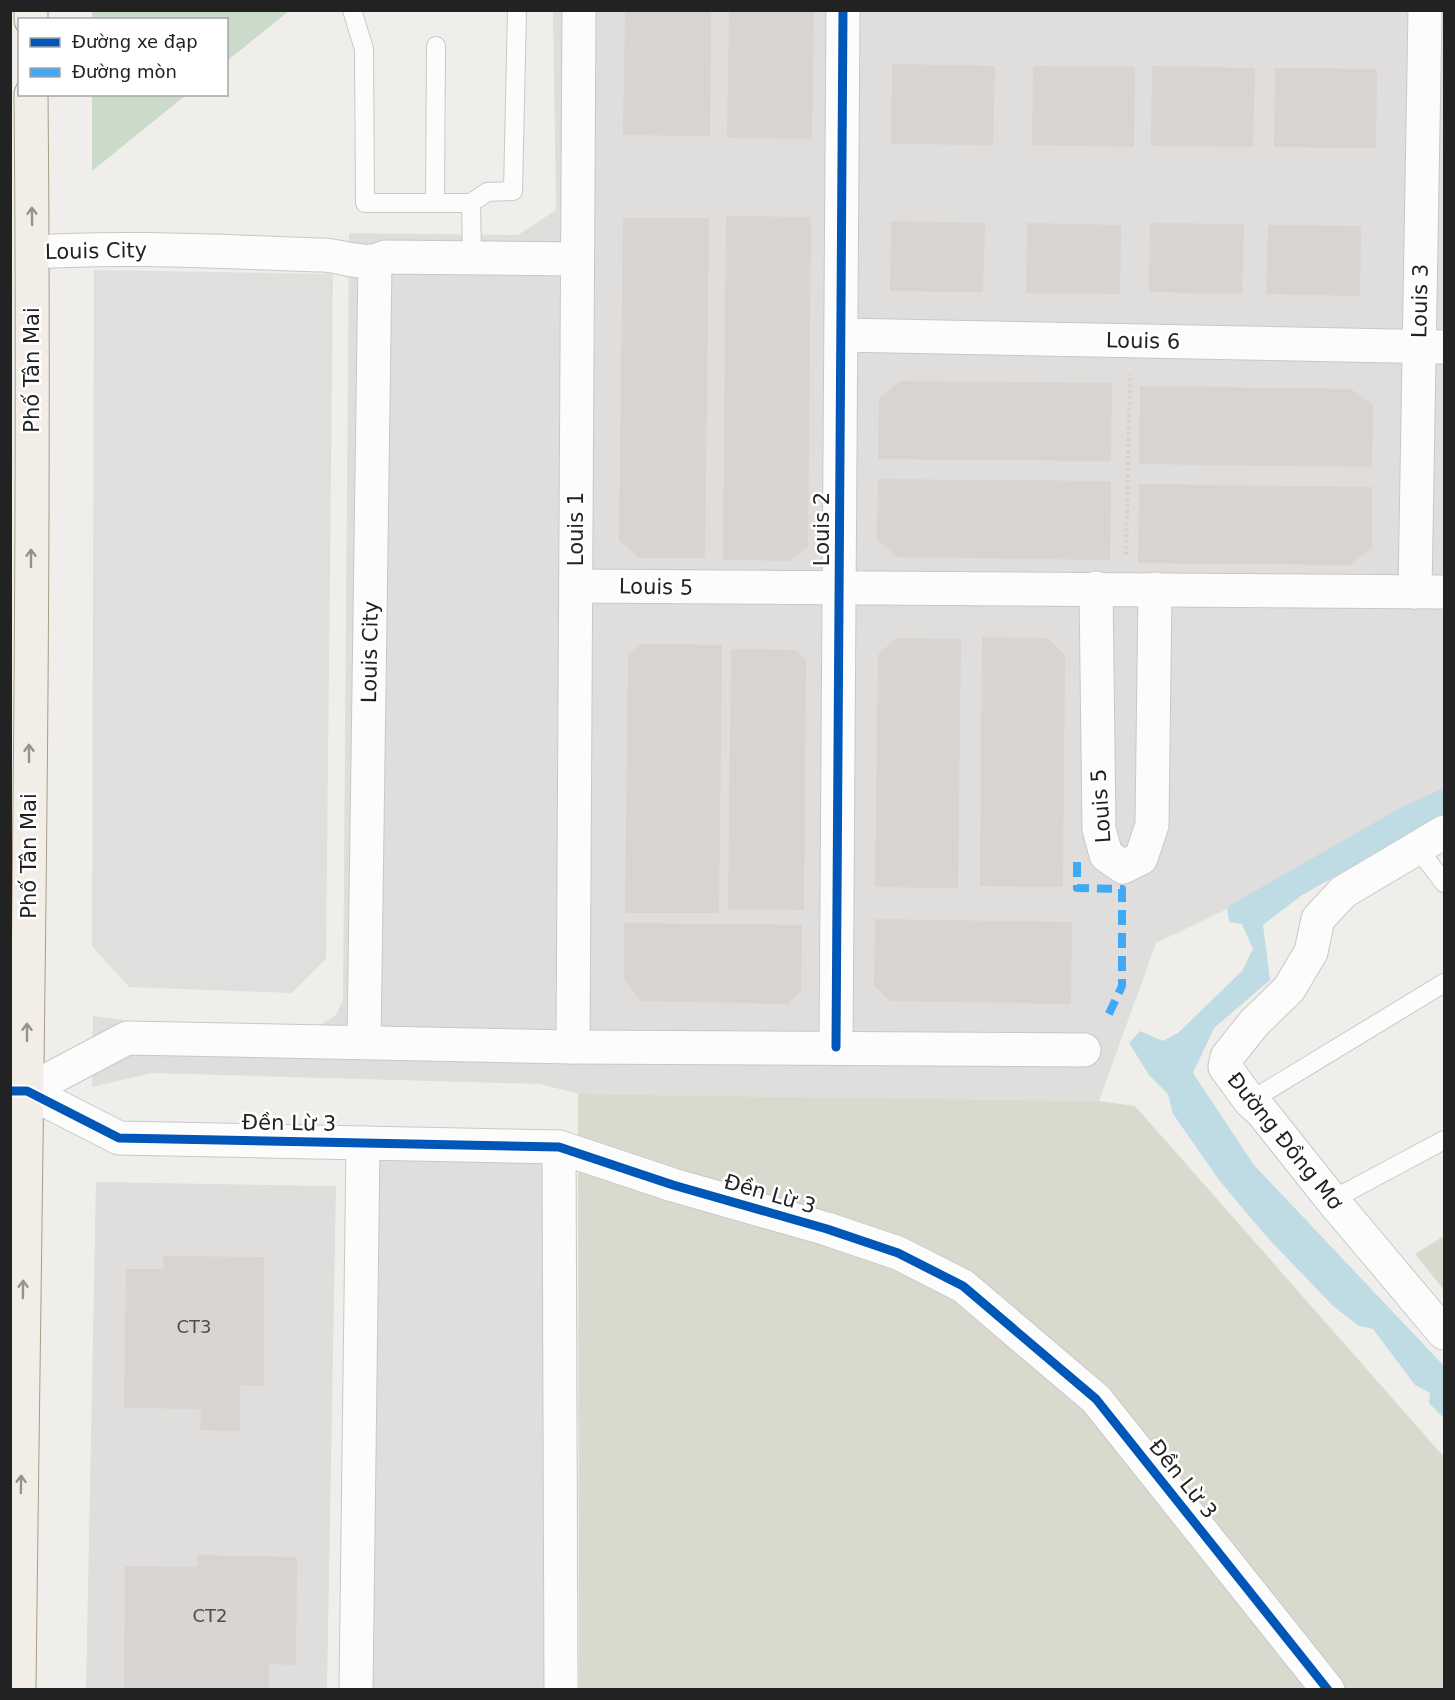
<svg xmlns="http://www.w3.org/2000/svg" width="1455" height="1700" viewBox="0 0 1455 1700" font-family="'DejaVu Sans',sans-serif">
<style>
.residential{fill:#dfdedc}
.construction{fill:#d9d9cd}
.cemetery{fill:#cadbca}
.parking{fill:#e0dfde}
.water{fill:#bfdbe3}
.building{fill:#d7d4d2}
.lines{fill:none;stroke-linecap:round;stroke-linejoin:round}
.service-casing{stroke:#c9c8c7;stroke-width:20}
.minor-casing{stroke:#c9c8c7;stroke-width:35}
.primary-casing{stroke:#a79c86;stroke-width:35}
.path{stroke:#dccecd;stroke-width:4;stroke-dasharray:3 3;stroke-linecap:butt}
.service{stroke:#fdfcfc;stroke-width:18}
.minor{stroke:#fdfcfc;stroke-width:33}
.primary{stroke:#f3ede7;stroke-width:33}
.quiet{stroke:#3fa9f5;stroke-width:8;stroke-dasharray:15 8;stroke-linecap:butt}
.cycleway-casing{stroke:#fff;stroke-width:13}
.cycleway{stroke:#0057b8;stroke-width:9}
.oneway{stroke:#95928e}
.labels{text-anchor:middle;stroke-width:5;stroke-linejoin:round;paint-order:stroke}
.number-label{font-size:18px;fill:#4f4e4e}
.street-label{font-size:21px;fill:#222;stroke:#fff}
</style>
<rect width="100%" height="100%" fill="#f0eeeb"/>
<!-- residential -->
<g class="residential">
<polygon points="553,11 1444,11 1444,805 1156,943 1099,1101 579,1094 540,1084 152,1073 92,1087 93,1016 132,1021 199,1025 317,1027 336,1015 343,1000 349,233 518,235 556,210"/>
<polygon points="370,1160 547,1160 546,1689 369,1690"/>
<polygon points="96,1182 336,1186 327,1689 86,1690"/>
</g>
<!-- construction -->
<g class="construction">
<polygon points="578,1094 1099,1101 1135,1106 1444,1457 1444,1689 579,1689"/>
<polygon points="1444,1236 1444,1290 1415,1254"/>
</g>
<!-- cemetery -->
<g class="cemetery">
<polygon points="92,11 92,10 289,11 227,61 226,20 92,19"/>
<polygon points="92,94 186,94 186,95 92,171"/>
</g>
<!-- parking -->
<polygon class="parking" points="94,270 333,274 326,959 292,993 129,987 92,946"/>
<!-- water -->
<polygon class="water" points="1444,788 1444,816 1302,895 1263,925 1270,980 1214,1028 1193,1073 1254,1165 1444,1366 1444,1418 1429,1403 1430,1393 1415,1385 1373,1329 1359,1326 1333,1306 1266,1236 1219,1180 1173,1114 1168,1094 1149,1075 1129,1043 1140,1031 1163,1041 1178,1033 1242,971 1253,949 1242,924 1229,922 1227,907 1402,807"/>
<!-- building -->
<g class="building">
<polygon points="625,10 711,10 710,136 623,135"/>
<polygon points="729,10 814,10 812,139 727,138"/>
<polygon points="892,64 995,66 993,145 891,144"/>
<polygon points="1033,66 1135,67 1134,147 1032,145"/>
<polygon points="1152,66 1255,68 1253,147 1151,146"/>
<polygon points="1275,68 1377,69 1376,148 1274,147"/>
<polygon points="726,216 811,217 808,547 789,561 723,560"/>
<polygon points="623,218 709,218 705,558 640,558 619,541"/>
<polygon points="891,221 985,223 983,292 890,291"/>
<polygon points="1027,223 1121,225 1120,294 1026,293"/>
<polygon points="1150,223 1244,224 1242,294 1149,292"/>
<polygon points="1268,225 1361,226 1360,296 1266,294"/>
<polygon points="900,381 1112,383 1111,461 878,459 879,398"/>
<polygon points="1140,386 1351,389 1373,405 1372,467 1139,464"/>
<polygon points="878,479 1111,481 1110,560 898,557 877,540"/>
<polygon points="1139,484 1372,487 1372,548 1349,565 1138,563"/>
<polygon points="982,637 1047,638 1065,655 1063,887 980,886"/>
<polygon points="896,638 961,639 958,888 875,887 878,655"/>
<polygon points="642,644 722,645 719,913 625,913 628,654"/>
<polygon points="731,649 797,650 806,661 804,910 728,909"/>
<polygon points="875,919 1072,922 1071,1004 890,1001 874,985"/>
<polygon points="624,923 802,925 801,991 788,1004 641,1001 624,979"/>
<polygon points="163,1256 264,1257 264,1386 240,1385 240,1431 200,1430 201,1409 124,1408 126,1269 164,1269"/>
<polygon points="197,1555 297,1557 296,1665 269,1664 269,1690 124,1690 125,1566 197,1567"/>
</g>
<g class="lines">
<!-- service casing -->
<g class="service-casing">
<g id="service">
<polyline points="352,10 364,49 365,203 471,203 487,192 513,191 517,10"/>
<polyline points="435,203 436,46"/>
<polyline points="471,203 472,258"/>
<polyline points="1417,847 1444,883"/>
<polyline points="1250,1101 1444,983"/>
<polyline points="1332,1200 1444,1140"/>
</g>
</g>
<!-- minor casing -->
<g class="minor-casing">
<g id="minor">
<path d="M33 252C129 246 226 252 323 255 343 256 366 267 385 257L577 259"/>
<polyline points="841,335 1444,347"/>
<polyline points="576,586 1444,592"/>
<polyline points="1096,588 1099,829 1106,855 1123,867 1141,858 1152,825 1155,589"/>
<polyline points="1415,592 1425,10"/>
<polyline points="1444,832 1343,892 1318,919 1311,952 1289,989 1254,1023 1227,1057 1225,1067 1250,1101 1262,1112 1332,1200 1444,1333"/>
<polyline points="364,1042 375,262"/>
<polyline points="573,1047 579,10"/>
<polyline points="836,1047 843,10"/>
<polyline points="27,1091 119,1138 559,1147 673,1185 827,1229 898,1253 963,1286 1096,1399 1328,1690"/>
<polyline points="27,1091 127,1038 573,1047 1084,1050"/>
<polyline points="559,1147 561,1690"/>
<polyline points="356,1690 363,1143"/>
</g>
</g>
<!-- primary casing -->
<g class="primary-casing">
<g id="primary">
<polyline points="31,10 31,20"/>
<path d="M19 1690C25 1158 36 626 31 94"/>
</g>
</g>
<!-- path -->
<polyline class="path" points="1126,555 1130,374"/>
<!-- service -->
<use href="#service" class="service"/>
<!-- minor -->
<use href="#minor" class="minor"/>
<!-- primary -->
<use href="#primary" class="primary"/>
<!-- quiet -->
<polyline class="quiet" points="1077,862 1077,888 1122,889 1122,986 1107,1018"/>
<!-- cycleway casing -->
<g class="cycleway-casing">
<g id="cycleway">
<polyline points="836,1047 843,10"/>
<polyline points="10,1091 27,1091 119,1138 559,1147 673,1185 827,1229 898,1253 963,1286 1096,1399 1328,1690"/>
</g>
</g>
<!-- cycleway -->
<use href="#cycleway" class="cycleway"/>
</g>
<!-- one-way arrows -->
<defs><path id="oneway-shaft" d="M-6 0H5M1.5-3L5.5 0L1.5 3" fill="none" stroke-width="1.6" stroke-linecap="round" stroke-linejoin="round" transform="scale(1.5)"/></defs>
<g class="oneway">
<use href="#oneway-shaft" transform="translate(32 216) rotate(-91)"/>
<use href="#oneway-shaft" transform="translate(31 558) rotate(-90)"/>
<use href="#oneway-shaft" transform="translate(29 753) rotate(-90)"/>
<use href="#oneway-shaft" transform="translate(27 1032) rotate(-90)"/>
<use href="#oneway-shaft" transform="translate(23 1289) rotate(-89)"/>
<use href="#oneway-shaft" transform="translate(21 1484) rotate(-89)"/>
</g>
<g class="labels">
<!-- number labels -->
<g class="number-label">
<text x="194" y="1333">CT3</text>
<text x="210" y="1622">CT2</text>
</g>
<!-- street labels -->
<g class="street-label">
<text transform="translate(96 251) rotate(-1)" y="7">Louis City</text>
<text transform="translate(1420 301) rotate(-89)" y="7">Louis 3</text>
<text transform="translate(1143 341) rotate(1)" y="7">Louis 6</text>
<text transform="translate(32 370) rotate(-90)" y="7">Phố Tân Mai</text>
<text transform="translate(576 529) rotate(-90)" y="7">Louis 1</text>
<text transform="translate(822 529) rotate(-90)" y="7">Louis 2</text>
<text transform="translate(656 587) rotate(1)" y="7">Louis 5</text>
<text transform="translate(370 652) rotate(-89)" y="7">Louis City</text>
<text transform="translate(1101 806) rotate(-94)" y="7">Louis 5</text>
<text transform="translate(29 856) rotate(-90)" y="7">Phố Tân Mai</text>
<text transform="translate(289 1123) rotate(1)" y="7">Đền Lừ 3</text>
<text transform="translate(1285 1141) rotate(51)" y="7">Đường Đồng Mơ</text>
<text transform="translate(770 1194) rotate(16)" y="7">Đền Lừ 3</text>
<text transform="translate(1183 1479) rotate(51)" y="7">Đền Lừ 3</text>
</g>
</g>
<!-- border -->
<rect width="1455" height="1700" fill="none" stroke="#222222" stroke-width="24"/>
<!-- legend -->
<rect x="18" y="18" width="210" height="78" fill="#ffffff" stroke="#a7a7a7" stroke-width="1.5"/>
<rect x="30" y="38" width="30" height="9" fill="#0057b8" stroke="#a7a7a7" stroke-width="1.5"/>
<text x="72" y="48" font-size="18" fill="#222222">Đường xe đạp</text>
<rect x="30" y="68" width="30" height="9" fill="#3fa9f5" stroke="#a7a7a7" stroke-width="1.5"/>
<text x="72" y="78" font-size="18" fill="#222222">Đường mòn</text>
</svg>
